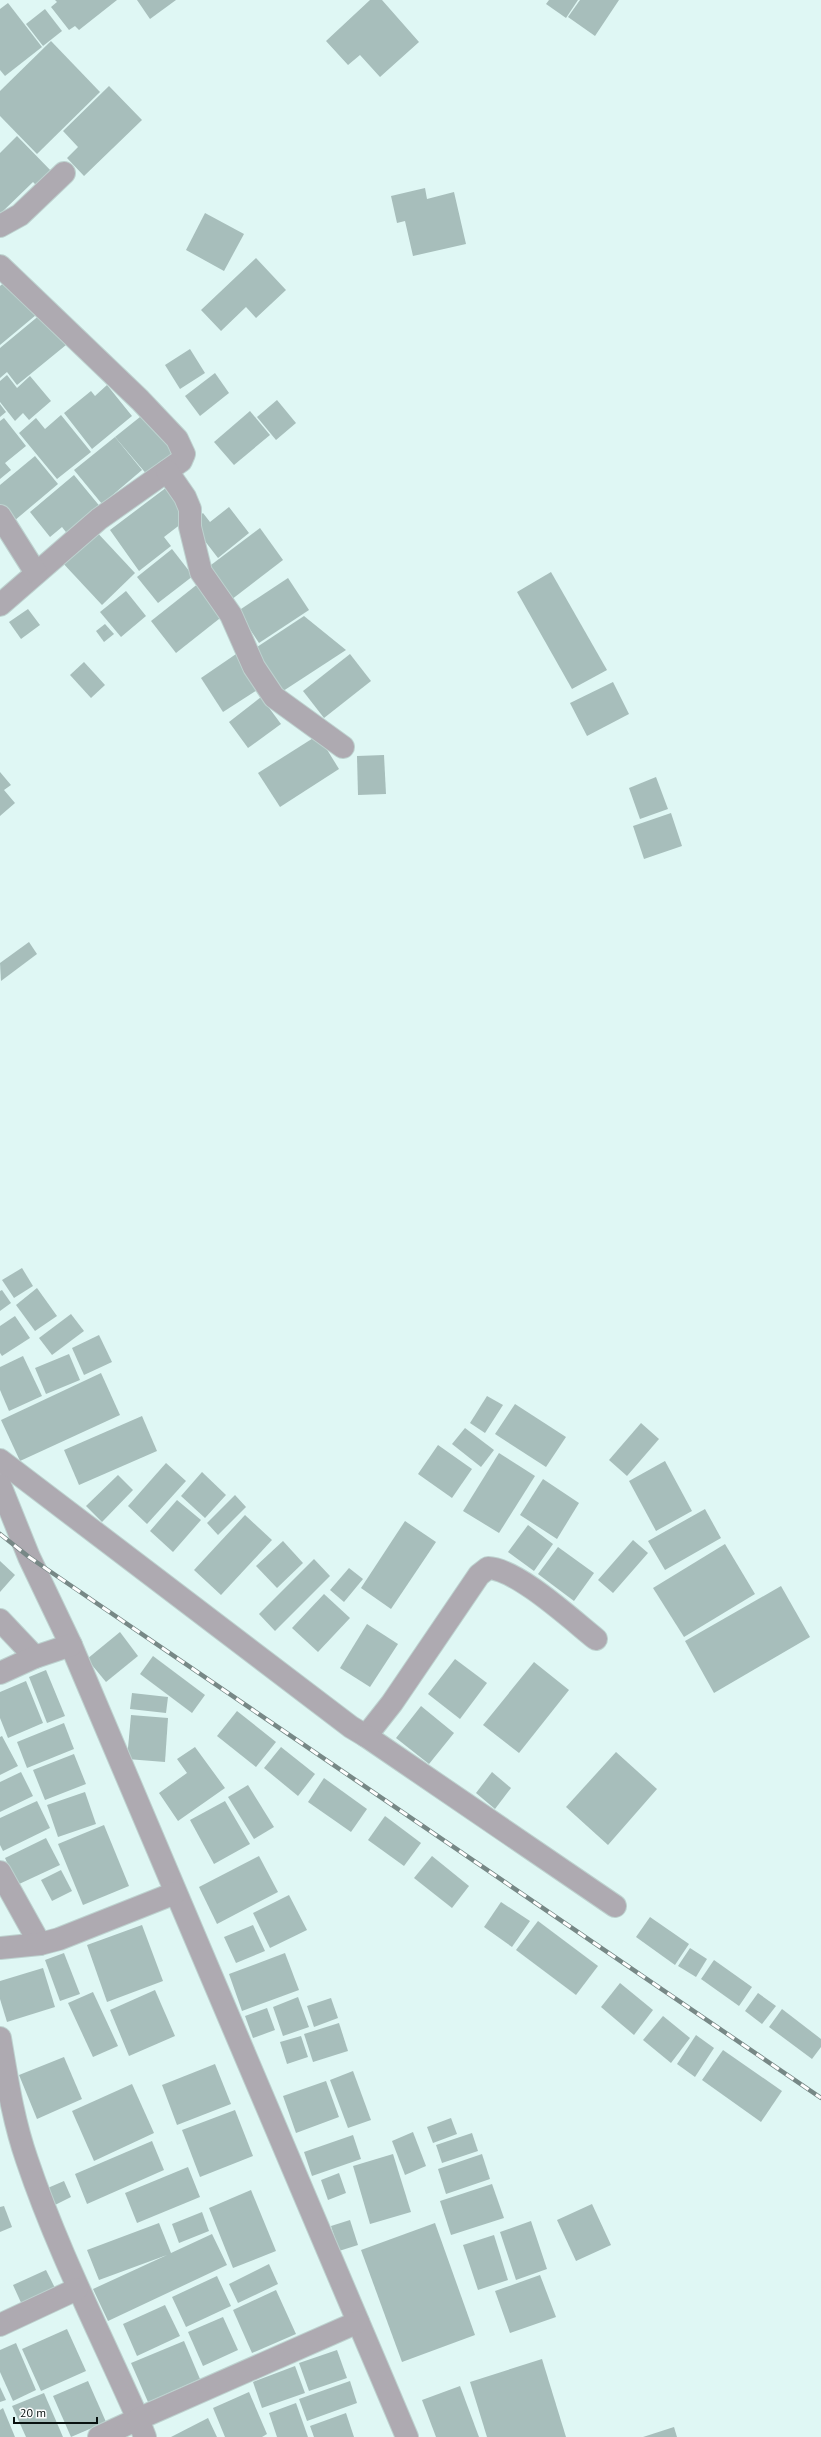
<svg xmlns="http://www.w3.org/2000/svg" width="821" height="2437" viewBox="0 0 821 2437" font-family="'PT Sans',sans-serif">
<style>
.building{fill:#a7bebb}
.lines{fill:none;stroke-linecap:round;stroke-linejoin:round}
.minor-casing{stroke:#bdd2cf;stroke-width:24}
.minor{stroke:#aeaab1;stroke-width:22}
.rail-casing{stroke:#778886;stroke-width:4.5}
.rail{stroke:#fefefe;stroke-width:3;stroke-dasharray:9;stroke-linecap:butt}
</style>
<rect width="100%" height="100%" fill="#dff7f4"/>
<!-- building -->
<g class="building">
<polygon points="55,0 117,0 79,30 75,26 69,30 51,7 57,2"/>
<polygon points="137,0 176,0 150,19"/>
<polygon points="370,0 382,0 419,42 380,77 360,55 348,65 326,41"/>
<polygon points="549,0 578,0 566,18 546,4"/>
<polygon points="580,0 619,0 595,36 568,17"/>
<polygon points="8,3 42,47 5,76 0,70 0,9"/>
<polygon points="45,9 62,31 43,46 26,24"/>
<polygon points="51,41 100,92 37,154 0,116 0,91"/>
<polygon points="109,86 142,120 84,176 67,158 78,147 63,131"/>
<polygon points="17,136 55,175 40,189 33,182 0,214 0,153"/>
<polygon points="425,188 427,199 454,192 466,244 413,256 405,221 397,223 391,196"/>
<polygon points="205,213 244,234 224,271 186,250"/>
<polygon points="256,258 286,290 256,318 246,307 221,331 201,310"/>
<polygon points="7,280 36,315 0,345 0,286"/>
<polygon points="41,314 66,345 17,385 7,372 0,378 0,348"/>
<polygon points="190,349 205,373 180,389 165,365"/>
<polygon points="215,373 229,393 200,416 185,396"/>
<polygon points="7,375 17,388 30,376 51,401 29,420 23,413 15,421 0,402 0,381"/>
<polygon points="107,385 132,416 92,449 64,413 91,391 95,396"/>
<polygon points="277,400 296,423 276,440 257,417"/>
<polygon points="0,404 6,412 0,417"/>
<polygon points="250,411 270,435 234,465 214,442"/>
<polygon points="145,413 178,453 149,477 115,437"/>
<polygon points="61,415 91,452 57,479 19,433 36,418 45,429"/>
<polygon points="4,418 26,446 5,463 11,470 0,479 0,421"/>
<polygon points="115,437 142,470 102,504 74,470"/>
<polygon points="35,456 58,484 14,521 0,504 0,485"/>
<polygon points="74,475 102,509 69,536 62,527 50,537 30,512"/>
<polygon points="167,487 190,517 164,537 171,546 139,571 110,530"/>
<polygon points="229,507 249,533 218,558 191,523 203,513 210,522"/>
<polygon points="93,528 135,573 102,605 60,560"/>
<polygon points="260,528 283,560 227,603 203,571"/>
<polygon points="172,549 193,576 158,603 137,577"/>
<polygon points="551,572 607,670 572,689 517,592"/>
<polygon points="288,578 309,610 259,643 238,611"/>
<polygon points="199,583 224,615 176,653 151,621"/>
<polygon points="126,591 146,616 121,637 100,612"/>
<polygon points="28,609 40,625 21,639 9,622"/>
<polygon points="304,616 346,650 277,695 248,653"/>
<polygon points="105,624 114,634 104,642 96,631"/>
<polygon points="239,652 262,687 223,712 201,678"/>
<polygon points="350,654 371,681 324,718 303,691"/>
<polygon points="84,662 105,685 91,698 70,675"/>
<polygon points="613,682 629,714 587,736 570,703"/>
<polygon points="261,697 281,724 248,748 229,722"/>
<polygon points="318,735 339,769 280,807 258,773"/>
<polygon points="384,755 386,794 358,795 357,756"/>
<polygon points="0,772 11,785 4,790 15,803 0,816"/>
<polygon points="656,777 668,809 640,819 629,788"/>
<polygon points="671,813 682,846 644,859 633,826"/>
<polygon points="29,942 37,954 1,981 0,963"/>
<polygon points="22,1268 33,1286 14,1298 2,1280"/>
<polygon points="37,1288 57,1316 35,1331 16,1305"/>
<polygon points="2,1290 11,1303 0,1311 0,1291"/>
<polygon points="71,1314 84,1331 52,1355 39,1338"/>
<polygon points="15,1316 30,1338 2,1356 0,1353 0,1326"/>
<polygon points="99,1335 112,1362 84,1375 72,1348"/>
<polygon points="69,1354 80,1380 46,1394 35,1368"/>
<polygon points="23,1356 42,1396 9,1411 0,1390 0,1367"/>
<polygon points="101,1373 120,1415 20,1461 1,1420"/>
<polygon points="487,1396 503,1405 485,1433 470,1423"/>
<polygon points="515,1404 566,1437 546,1467 495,1434"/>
<polygon points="142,1416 157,1451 79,1485 64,1450"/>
<polygon points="641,1423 659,1439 627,1476 609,1460"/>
<polygon points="465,1428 494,1450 481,1467 452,1444"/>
<polygon points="438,1445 472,1469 452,1498 418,1474"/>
<polygon points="499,1453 535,1476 499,1533 463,1511"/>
<polygon points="665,1461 692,1511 656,1531 629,1481"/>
<polygon points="166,1463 186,1481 147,1524 128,1506"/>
<polygon points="202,1472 226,1495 205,1518 181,1496"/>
<polygon points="118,1475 133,1490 102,1522 86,1506"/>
<polygon points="543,1479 579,1503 557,1539 520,1515"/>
<polygon points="235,1495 246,1507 218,1535 207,1523"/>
<polygon points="177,1500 201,1520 173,1552 150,1531"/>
<polygon points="705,1509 721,1538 665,1570 648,1541"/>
<polygon points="245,1515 272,1540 221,1595 194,1570"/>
<polygon points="405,1521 436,1542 391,1609 361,1588"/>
<polygon points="528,1525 553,1544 534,1571 508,1552"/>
<polygon points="633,1540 648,1553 613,1593 598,1580"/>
<polygon points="283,1541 303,1563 277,1588 256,1566"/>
<polygon points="725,1544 755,1594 684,1637 653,1588"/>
<polygon points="558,1547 594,1573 574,1601 538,1574"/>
<polygon points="314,1559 330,1576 275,1631 259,1614"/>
<polygon points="0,1561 15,1575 0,1592"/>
<polygon points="349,1568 363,1579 344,1602 330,1590"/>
<polygon points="781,1586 810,1637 714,1693 685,1641"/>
<polygon points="324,1594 350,1618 318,1652 292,1628"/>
<polygon points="367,1624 398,1644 370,1687 340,1668"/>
<polygon points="120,1632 138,1656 106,1682 87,1659"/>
<polygon points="153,1656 205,1695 192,1713 140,1674"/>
<polygon points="455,1659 487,1683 460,1719 428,1694"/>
<polygon points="534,1662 569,1690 519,1753 483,1725"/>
<polygon points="46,1670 65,1716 47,1723 29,1677"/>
<polygon points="26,1681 43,1723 8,1738 0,1718 0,1692"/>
<polygon points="132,1693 168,1697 166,1713 130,1709"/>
<polygon points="421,1706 454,1733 429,1764 396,1738"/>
<polygon points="237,1711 276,1742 256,1767 217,1736"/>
<polygon points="131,1715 168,1718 165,1762 127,1759"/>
<polygon points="64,1723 74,1749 27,1768 17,1742"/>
<polygon points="2,1736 18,1766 0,1775 0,1737"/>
<polygon points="195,1747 225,1788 178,1821 159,1793 187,1773 177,1759"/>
<polygon points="281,1747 315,1774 298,1796 264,1768"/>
<polygon points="616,1752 657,1789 608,1845 566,1807"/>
<polygon points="74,1754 86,1784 45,1800 33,1770"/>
<polygon points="21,1772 33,1796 0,1812 0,1782"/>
<polygon points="492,1772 511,1788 495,1809 476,1793"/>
<polygon points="324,1778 367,1809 351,1832 308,1802"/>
<polygon points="248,1785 274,1827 254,1839 228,1797"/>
<polygon points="85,1792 96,1824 58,1837 47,1805"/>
<polygon points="37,1801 50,1828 3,1851 0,1845 0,1818"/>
<polygon points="225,1801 250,1844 214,1864 190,1820"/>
<polygon points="385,1816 421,1843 404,1866 368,1840"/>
<polygon points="104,1825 129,1886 83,1905 58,1844"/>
<polygon points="46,1838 60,1865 17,1885 5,1858"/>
<polygon points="259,1856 278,1892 217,1924 199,1887"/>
<polygon points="432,1856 469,1886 452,1908 414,1878"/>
<polygon points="61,1870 72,1891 52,1901 41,1880"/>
<polygon points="289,1895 307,1930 270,1948 253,1913"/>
<polygon points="501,1902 530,1921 512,1947 484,1927"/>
<polygon points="650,1917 689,1944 675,1965 636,1937"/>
<polygon points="538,1921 598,1966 576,1995 516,1950"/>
<polygon points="142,1925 163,1981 107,2002 87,1945"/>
<polygon points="253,1925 265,1951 236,1963 224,1937"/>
<polygon points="690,1948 707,1959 696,1977 678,1966"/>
<polygon points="64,1953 80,1994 60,2001 45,1960"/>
<polygon points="285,1953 299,1990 242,2011 229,1974"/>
<polygon points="714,1960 752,1987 739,2006 701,1979"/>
<polygon points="43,1968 55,2007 7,2022 0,1999 0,1981"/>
<polygon points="620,1983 653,2010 634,2035 601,2007"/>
<polygon points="155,1990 175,2036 129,2056 110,2010"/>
<polygon points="93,1992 118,2046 93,2057 68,2003"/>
<polygon points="758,1993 776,2006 762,2024 745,2011"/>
<polygon points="298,1997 309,2027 283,2036 273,2007"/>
<polygon points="331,1998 338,2018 314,2027 307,2006"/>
<polygon points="267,2008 275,2030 253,2038 245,2016"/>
<polygon points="782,2009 821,2039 821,2047 812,2059 769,2027"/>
<polygon points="663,2016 690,2038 671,2063 643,2040"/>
<polygon points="339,2023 348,2051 313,2062 304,2034"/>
<polygon points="696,2035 714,2048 695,2077 677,2064"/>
<polygon points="301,2036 308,2057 287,2064 280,2042"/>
<polygon points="723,2050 782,2091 761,2122 702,2080"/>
<polygon points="64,2057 82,2099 37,2119 19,2075"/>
<polygon points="215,2064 231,2104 177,2125 162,2085"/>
<polygon points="353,2071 371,2120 348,2128 330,2080"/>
<polygon points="326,2081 339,2117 296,2133 283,2096"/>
<polygon points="132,2084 154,2133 94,2161 72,2111"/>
<polygon points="235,2110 253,2156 200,2177 182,2130"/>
<polygon points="451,2118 457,2134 433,2143 427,2127"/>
<polygon points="413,2132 426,2166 405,2175 392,2141"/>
<polygon points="472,2133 478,2151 442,2163 436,2145"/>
<polygon points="353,2135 361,2159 312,2176 304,2152"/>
<polygon points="152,2141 164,2170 87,2204 75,2174"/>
<polygon points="393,2154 411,2212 370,2224 353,2166"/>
<polygon points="482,2154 490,2179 446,2194 438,2169"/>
<polygon points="188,2167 200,2197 137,2223 125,2193"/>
<polygon points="339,2173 346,2193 328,2200 321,2180"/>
<polygon points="64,2181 71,2197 51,2207 43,2190"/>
<polygon points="492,2184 504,2218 451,2235 440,2201"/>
<polygon points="251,2190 276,2251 233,2268 209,2208"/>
<polygon points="592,2204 611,2245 576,2261 557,2220"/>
<polygon points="4,2206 12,2227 0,2232 0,2207"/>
<polygon points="202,2212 209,2231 179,2243 172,2224"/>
<polygon points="350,2220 358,2245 339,2251 331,2226"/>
<polygon points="531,2221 547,2269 516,2280 500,2232"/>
<polygon points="159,2223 171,2253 212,2234 227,2265 108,2321 93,2289 167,2255 99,2280 87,2250"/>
<polygon points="435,2223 475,2335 402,2362 361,2250"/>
<polygon points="494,2235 508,2280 478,2290 463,2245"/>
<polygon points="269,2264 278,2284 238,2303 229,2284"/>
<polygon points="46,2270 57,2292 23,2307 13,2285"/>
<polygon points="540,2275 556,2317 510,2333 495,2291"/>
<polygon points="217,2276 231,2306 186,2327 172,2297"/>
<polygon points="276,2290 296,2334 252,2353 233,2310"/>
<polygon points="165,2305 180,2336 137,2356 123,2324"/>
<polygon points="223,2317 238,2350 203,2366 188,2332"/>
<polygon points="67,2329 86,2371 41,2391 22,2349"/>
<polygon points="184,2341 200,2379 148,2402 131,2363"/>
<polygon points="16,2343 36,2390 13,2401 0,2372 0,2350"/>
<polygon points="337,2350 347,2378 309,2391 299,2363"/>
<polygon points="542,2359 566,2437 487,2437 470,2382"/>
<polygon points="295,2366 305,2393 262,2408 253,2382"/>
<polygon points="88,2381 106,2422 71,2437 53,2396"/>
<polygon points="350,2381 357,2403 307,2421 299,2399"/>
<polygon points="460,2386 479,2437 436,2437 422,2400"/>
<polygon points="0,2387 6,2400 0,2402"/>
<polygon points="249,2392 267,2434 262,2437 225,2437 213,2408"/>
<polygon points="44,2393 63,2437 26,2437 12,2406"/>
<polygon points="296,2403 308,2437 277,2437 269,2413"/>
<polygon points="3,2408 15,2437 0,2437 0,2410"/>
<polygon points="346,2413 354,2437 314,2437 310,2426"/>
<polygon points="208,2418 217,2437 171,2437"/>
<polygon points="674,2427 677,2437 643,2437"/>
</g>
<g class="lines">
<!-- minor casing -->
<g class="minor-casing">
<g id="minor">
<polyline points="0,226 20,215 64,173"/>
<polyline points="0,266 140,400 177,439 184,454 181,461 99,519 0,605"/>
<polyline points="167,471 185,497 190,509 190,527 201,572 231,615 254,667 274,697 343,747"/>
<polyline points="0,516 36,573"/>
<path d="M0 1460 351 1727 366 1736 392 1703 479 1575 488 1568C517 1569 571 1619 596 1639"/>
<polyline points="0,1485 29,1557 71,1645 407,2437"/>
<polyline points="0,1620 35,1657"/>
<polyline points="0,1673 35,1657 71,1645"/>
<polyline points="366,1736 615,1906"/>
<polyline points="0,1872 40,1944"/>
<polyline points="0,1948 40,1944 59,1939 175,1893"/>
<path d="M0 2038C7 2079 13 2120 27 2160 57 2249 100 2333 138 2419L99 2437"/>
<polyline points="0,2325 77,2289"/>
<polyline points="145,2437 138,2419 358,2322"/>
</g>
</g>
<!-- minor -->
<use href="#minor" class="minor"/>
<!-- rail casing -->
<g class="rail-casing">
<polyline id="rail" points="0,1534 29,1557 821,2098"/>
</g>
<!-- rail -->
<use href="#rail" class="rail"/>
</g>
<!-- scale -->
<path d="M14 2417v6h83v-6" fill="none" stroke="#08100f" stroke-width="2"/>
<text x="20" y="2417" font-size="12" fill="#08100f" stroke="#fefefe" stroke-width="3" paint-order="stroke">20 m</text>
</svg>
